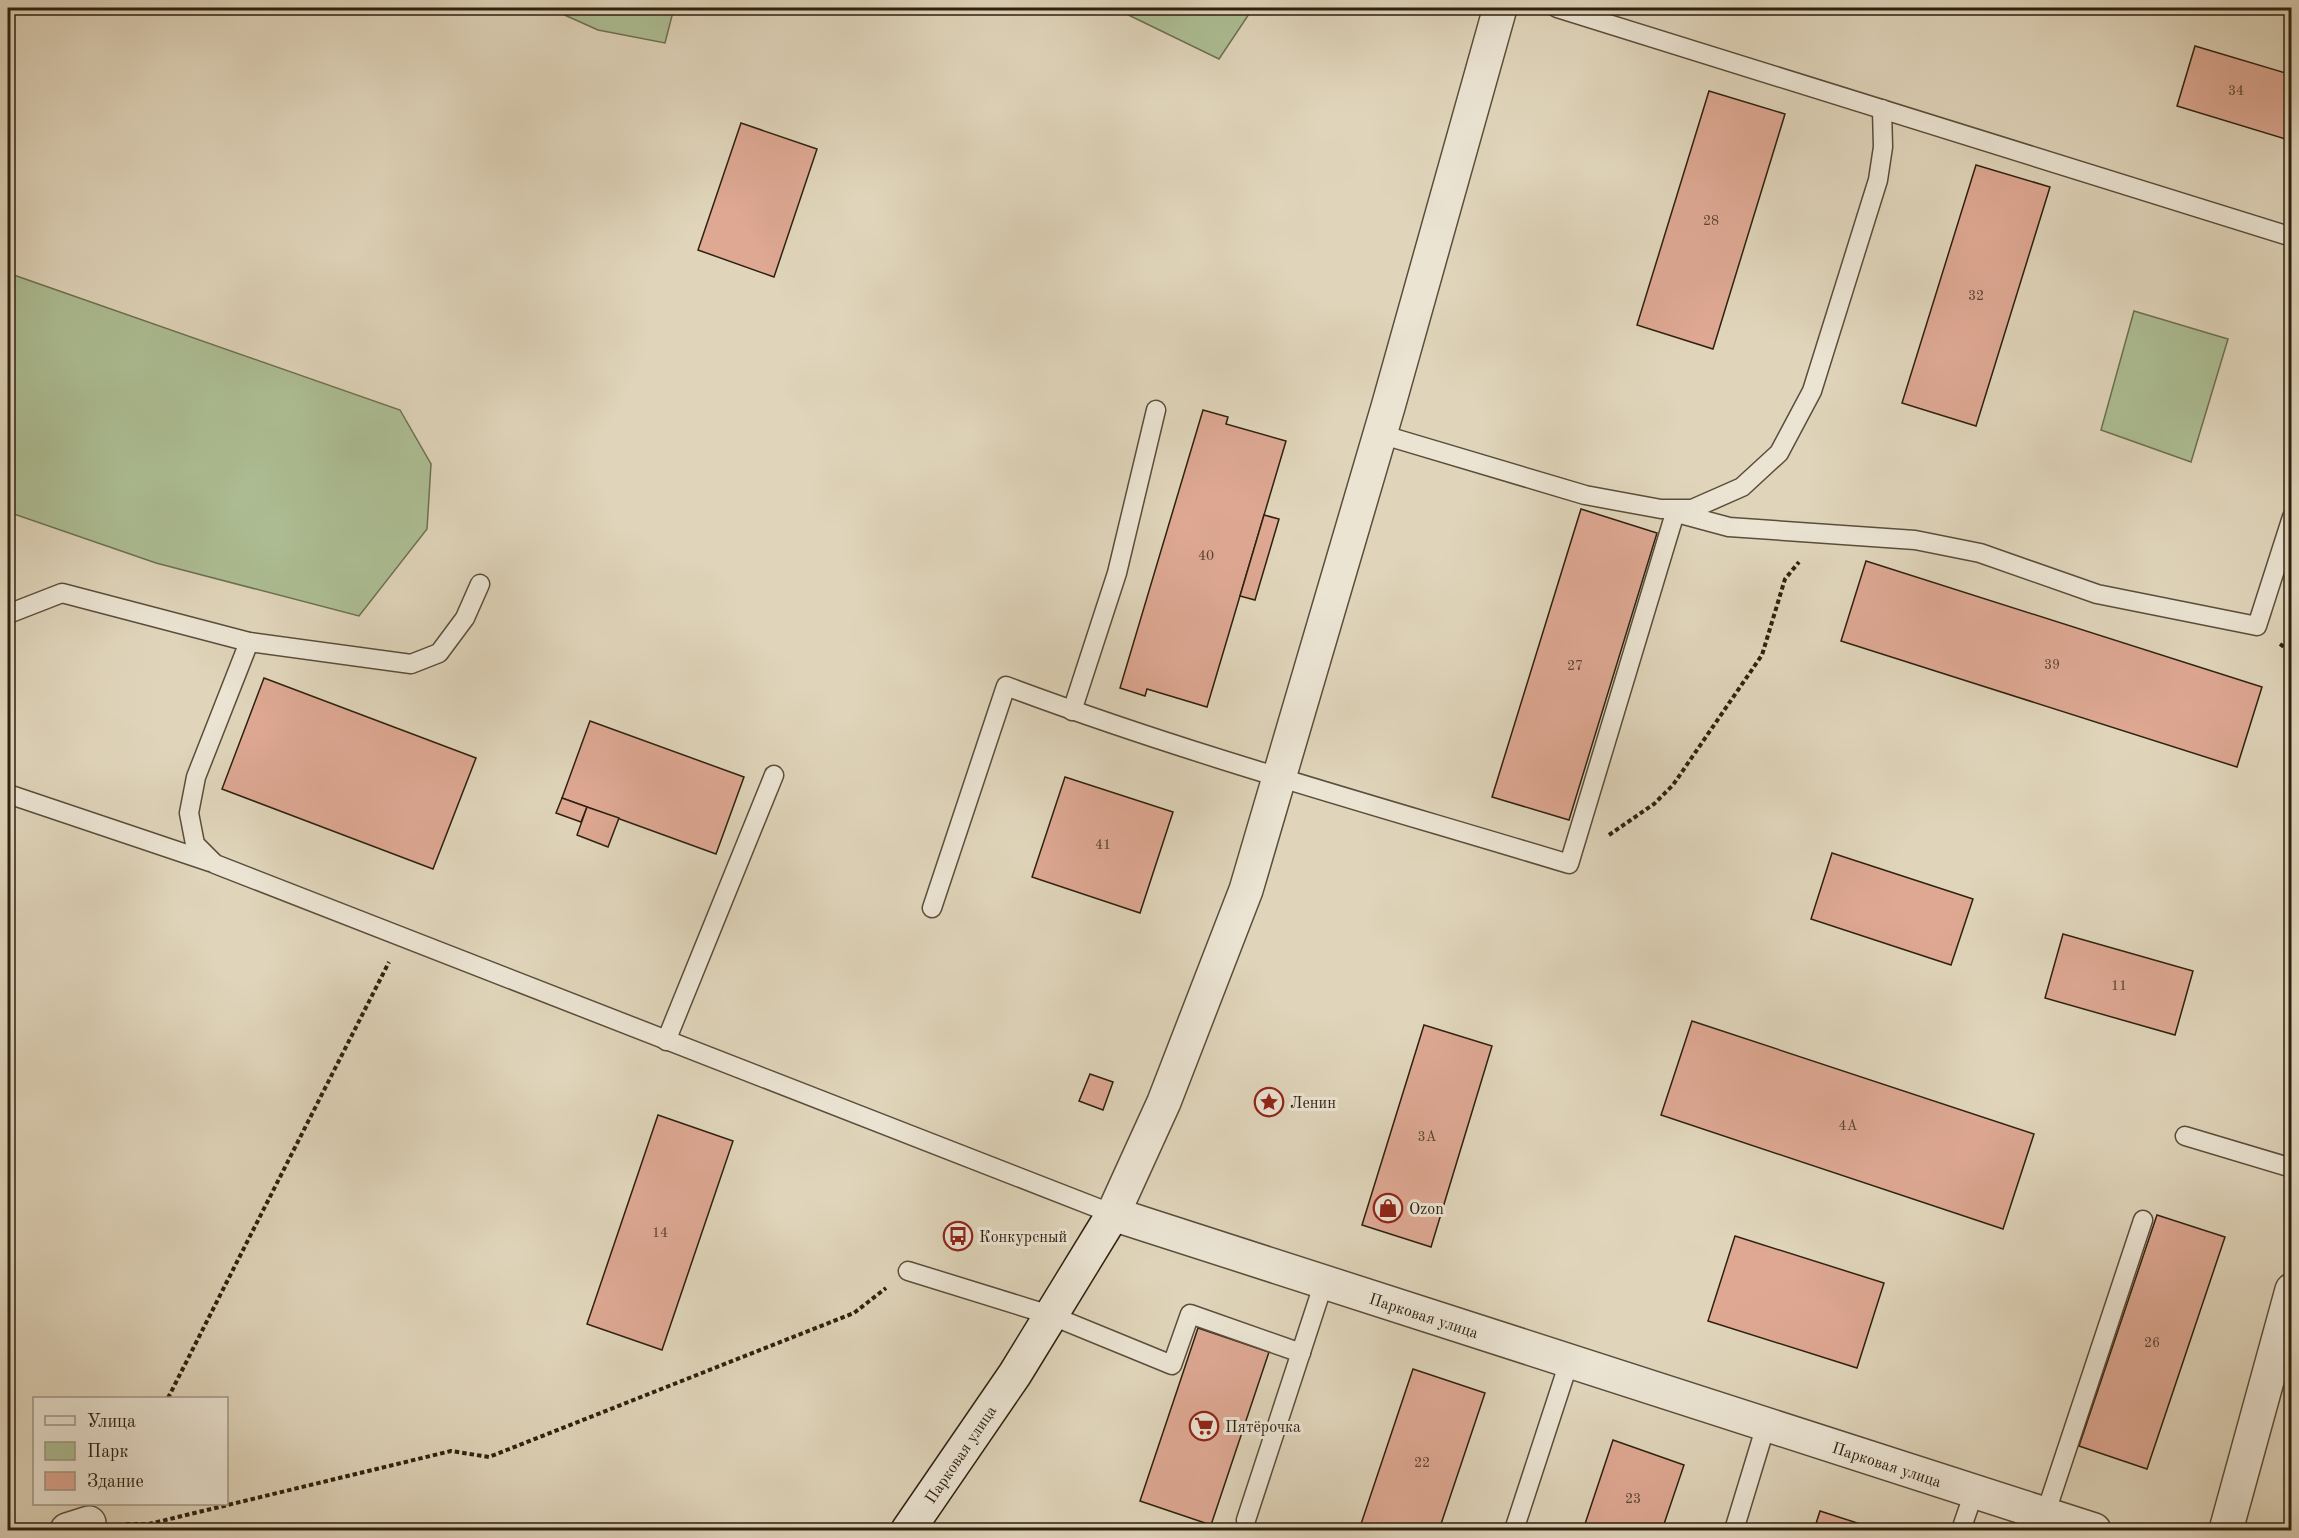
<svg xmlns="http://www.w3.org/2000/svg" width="2299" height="1538" viewBox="0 0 2299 1538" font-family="'Old Standard TT',serif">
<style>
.green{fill:#adbe94;stroke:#6d7052;stroke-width:1.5}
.building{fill:#dea893;stroke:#2d210f;stroke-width:1.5}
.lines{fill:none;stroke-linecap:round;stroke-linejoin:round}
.lane-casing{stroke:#5a4e3a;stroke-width:21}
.street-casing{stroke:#5a4e3a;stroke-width:36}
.secondary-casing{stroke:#2d210f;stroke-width:36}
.path{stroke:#2d210f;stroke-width:4;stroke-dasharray:4.5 3;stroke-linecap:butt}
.lane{stroke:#ebe4d3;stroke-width:18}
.street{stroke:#ebe4d3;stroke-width:33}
.secondary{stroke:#ebe4d3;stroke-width:33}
.labels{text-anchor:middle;stroke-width:6;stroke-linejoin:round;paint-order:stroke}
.number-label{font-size:14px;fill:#594330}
.poi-label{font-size:16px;fill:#2d210f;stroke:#ebe4d3;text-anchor:start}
.street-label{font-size:16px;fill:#2d210f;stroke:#ebe4d3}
</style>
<rect width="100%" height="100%" fill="#e0d5bb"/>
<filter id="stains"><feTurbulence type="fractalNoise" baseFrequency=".00333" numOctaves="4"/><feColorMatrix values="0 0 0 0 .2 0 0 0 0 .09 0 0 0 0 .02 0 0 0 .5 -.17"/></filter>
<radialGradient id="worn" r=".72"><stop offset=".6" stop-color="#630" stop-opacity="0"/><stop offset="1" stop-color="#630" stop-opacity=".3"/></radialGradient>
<!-- green -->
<g class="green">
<polygon points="549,8 674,8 665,43 598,30"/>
<polygon points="1114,8 1253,8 1219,59"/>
<polygon points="8,273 400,410 431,464 427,529 359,616 156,563 8,512"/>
<polygon points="2134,311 2228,339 2191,462 2101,430"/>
</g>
<!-- building -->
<g class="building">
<polygon points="2195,46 2292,75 2292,141 2177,106"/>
<polygon points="1709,91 1785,114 1713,349 1637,325"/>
<polygon points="741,123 817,149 774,277 698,250"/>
<polygon points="1976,165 2050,187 1976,426 1902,403"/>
<polygon points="1203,410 1228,417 1226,424 1286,441 1207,707 1147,689 1145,696 1120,688"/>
<polygon points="1581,509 1657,533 1569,820 1492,797"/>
<polygon points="1264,515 1279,519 1255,600 1240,596"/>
<polygon points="1866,561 2262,687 2237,767 1841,641"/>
<polygon points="264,678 476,758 433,869 222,789"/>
<polygon points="590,721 744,777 716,854 562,798"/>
<polygon points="1065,777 1173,812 1140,913 1032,877"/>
<polygon points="562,798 587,807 581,822 556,813"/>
<polygon points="587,807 619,818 608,847 577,835"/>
<polygon points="1832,853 1973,899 1951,965 1811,919"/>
<polygon points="2063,934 2193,971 2175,1035 2045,998"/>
<polygon points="1692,1021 2034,1134 2003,1229 1661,1115"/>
<polygon points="1424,1025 1492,1046 1431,1247 1362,1225"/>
<polygon points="1090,1074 1113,1082 1103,1110 1079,1101"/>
<polygon points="658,1115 733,1141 662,1350 587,1324"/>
<polygon points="2157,1215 2225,1237 2147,1469 2079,1446"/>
<polygon points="1735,1236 1884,1283 1857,1368 1708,1321"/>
<polygon points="1198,1328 1269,1352 1211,1525 1140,1501"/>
<polygon points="1413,1369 1485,1393 1439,1530 1359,1530"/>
<polygon points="1613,1440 1684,1465 1662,1530 1583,1530"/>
<polygon points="1820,1511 1879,1530 1814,1530"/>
</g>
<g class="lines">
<!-- lane casing -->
<g class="lane-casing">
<g id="lane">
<polyline points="1557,8 2292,237"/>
<polyline points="1380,434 1585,495 1661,509 1692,509 1742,487 1779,453 1812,391 1878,180 1883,147 1882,109"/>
<polyline points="1677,513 1729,527 1915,540 1980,553 2097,594 2257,626 2292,517"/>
<polyline points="8,614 62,593 249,642 411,664 439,653 465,618 480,584"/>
<polyline points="249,642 196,777 189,813 195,844 215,864 1113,1214"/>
<polyline points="1072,711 1117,573 1156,410"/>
<polyline points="8,794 210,862"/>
<path d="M932 908 1006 686C1190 755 1381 807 1569 864L1675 513"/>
<polyline points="666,1041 774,775"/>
<polyline points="2185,1136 2292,1168"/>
<polyline points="908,1271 1050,1315 1172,1365 1190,1314 1301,1353"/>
<polyline points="2045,1515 2143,1220"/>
<polyline points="1246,1520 1324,1282"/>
<polyline points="1514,1530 1569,1362"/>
<polyline points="1734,1530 1766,1425"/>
<polyline points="1961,1530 1974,1492"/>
</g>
</g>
<!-- street casing -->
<g class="street-casing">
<g id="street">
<polyline points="1500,8 1388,407 1246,890 1164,1102 1113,1214 2094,1530"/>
<polyline points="67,1530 89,1523"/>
<polyline points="2226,1530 2292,1290"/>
</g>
</g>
<!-- secondary casing -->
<g class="secondary-casing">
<polyline id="secondary" points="908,1530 1015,1374 1113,1214"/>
</g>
<!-- path -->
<g class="path">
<polyline points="2280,644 2292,653"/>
<polyline points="1609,835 1654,804 1673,785 1762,655 1785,579 1799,562"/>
<polyline points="168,1398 389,962"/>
<polyline points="126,1524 149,1524 451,1451 489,1457 854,1313 886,1288"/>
</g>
<!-- lane -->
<use href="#lane" class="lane"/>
<!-- street -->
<use href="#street" class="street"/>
<!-- secondary -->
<use href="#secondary" class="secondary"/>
</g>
<!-- icons -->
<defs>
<g id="sight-ring" transform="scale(1.5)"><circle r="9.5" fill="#ebe4d3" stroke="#8f2418" stroke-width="1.5"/><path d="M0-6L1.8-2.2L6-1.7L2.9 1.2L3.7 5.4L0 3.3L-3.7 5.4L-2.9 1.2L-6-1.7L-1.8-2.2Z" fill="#8f2418"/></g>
<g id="shop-ring" transform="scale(1.5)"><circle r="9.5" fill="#ebe4d3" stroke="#8f2418" stroke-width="1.5"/><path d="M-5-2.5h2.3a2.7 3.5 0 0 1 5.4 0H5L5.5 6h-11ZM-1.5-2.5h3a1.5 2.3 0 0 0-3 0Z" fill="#8f2418"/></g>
<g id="bus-ring" transform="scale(1.5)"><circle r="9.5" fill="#ebe4d3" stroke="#8f2418" stroke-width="1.5"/><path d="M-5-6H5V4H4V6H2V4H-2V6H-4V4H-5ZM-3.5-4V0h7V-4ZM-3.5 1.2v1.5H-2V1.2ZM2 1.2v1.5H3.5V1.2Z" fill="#8f2418"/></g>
<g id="supermarket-ring" transform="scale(1.5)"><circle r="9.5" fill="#ebe4d3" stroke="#8f2418" stroke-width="1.5"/><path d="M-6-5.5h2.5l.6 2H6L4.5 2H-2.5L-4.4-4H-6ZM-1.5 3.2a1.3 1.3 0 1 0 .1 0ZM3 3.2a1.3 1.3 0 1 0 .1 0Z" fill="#8f2418"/></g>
</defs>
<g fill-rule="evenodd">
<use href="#sight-ring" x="1269" y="1102"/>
<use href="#shop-ring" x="1388" y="1208"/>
<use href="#bus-ring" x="958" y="1236"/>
<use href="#supermarket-ring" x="1204" y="1426"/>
</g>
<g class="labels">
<!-- number labels -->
<g class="number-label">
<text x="2236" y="95">34</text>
<text x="1711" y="225">28</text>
<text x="1976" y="300">32</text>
<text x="1206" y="560">40</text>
<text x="2052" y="669">39</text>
<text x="1575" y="670">27</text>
<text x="1103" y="849">41</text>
<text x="2119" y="990">11</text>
<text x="1848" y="1130">4А</text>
<text x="1427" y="1141">3А</text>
<text x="660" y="1237">14</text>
<text x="2152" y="1347">26</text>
<text x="1422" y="1467">22</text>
<text x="1633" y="1503">23</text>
</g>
<!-- poi labels -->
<g class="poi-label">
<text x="1290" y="1108">Ленин</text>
<text x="1409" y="1214">Ozon</text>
<text x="979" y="1242">Конкурсный</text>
<text x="1225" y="1432">Пятёрочка</text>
</g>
<!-- street labels -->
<g class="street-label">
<text transform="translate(1424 1315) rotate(18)" y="6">Парковая улица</text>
<text transform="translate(960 1454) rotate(-56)" y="6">Парковая улица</text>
<text transform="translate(1887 1464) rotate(18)" y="6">Парковая улица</text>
</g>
</g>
<!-- margin -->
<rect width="2299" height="1538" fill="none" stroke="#e0d5bb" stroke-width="30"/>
<rect x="9" y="9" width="2281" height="1520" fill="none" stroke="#2d210f" stroke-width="3"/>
<rect x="15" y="15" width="2269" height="1508" fill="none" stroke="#2d210f" stroke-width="1.5"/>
<!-- legend -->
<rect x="33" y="1397" width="195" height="108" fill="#ebe4d3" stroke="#9f9685" stroke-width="1.5"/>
<rect x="45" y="1416" width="30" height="9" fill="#ebe4d3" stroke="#9f9685" stroke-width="1.5"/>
<text x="87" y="1427" font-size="18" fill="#2d210f">Улица</text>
<rect x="45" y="1442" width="30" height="18" fill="#adbe94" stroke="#9f9685" stroke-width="1.5"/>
<text x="87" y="1457" font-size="18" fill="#2d210f">Парк</text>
<rect x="45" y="1472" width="30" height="18" fill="#dea893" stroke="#9f9685" stroke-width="1.5"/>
<text x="87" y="1487" font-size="18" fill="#2d210f">Здание</text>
<rect width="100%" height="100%" filter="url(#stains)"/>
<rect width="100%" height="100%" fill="url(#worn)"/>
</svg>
